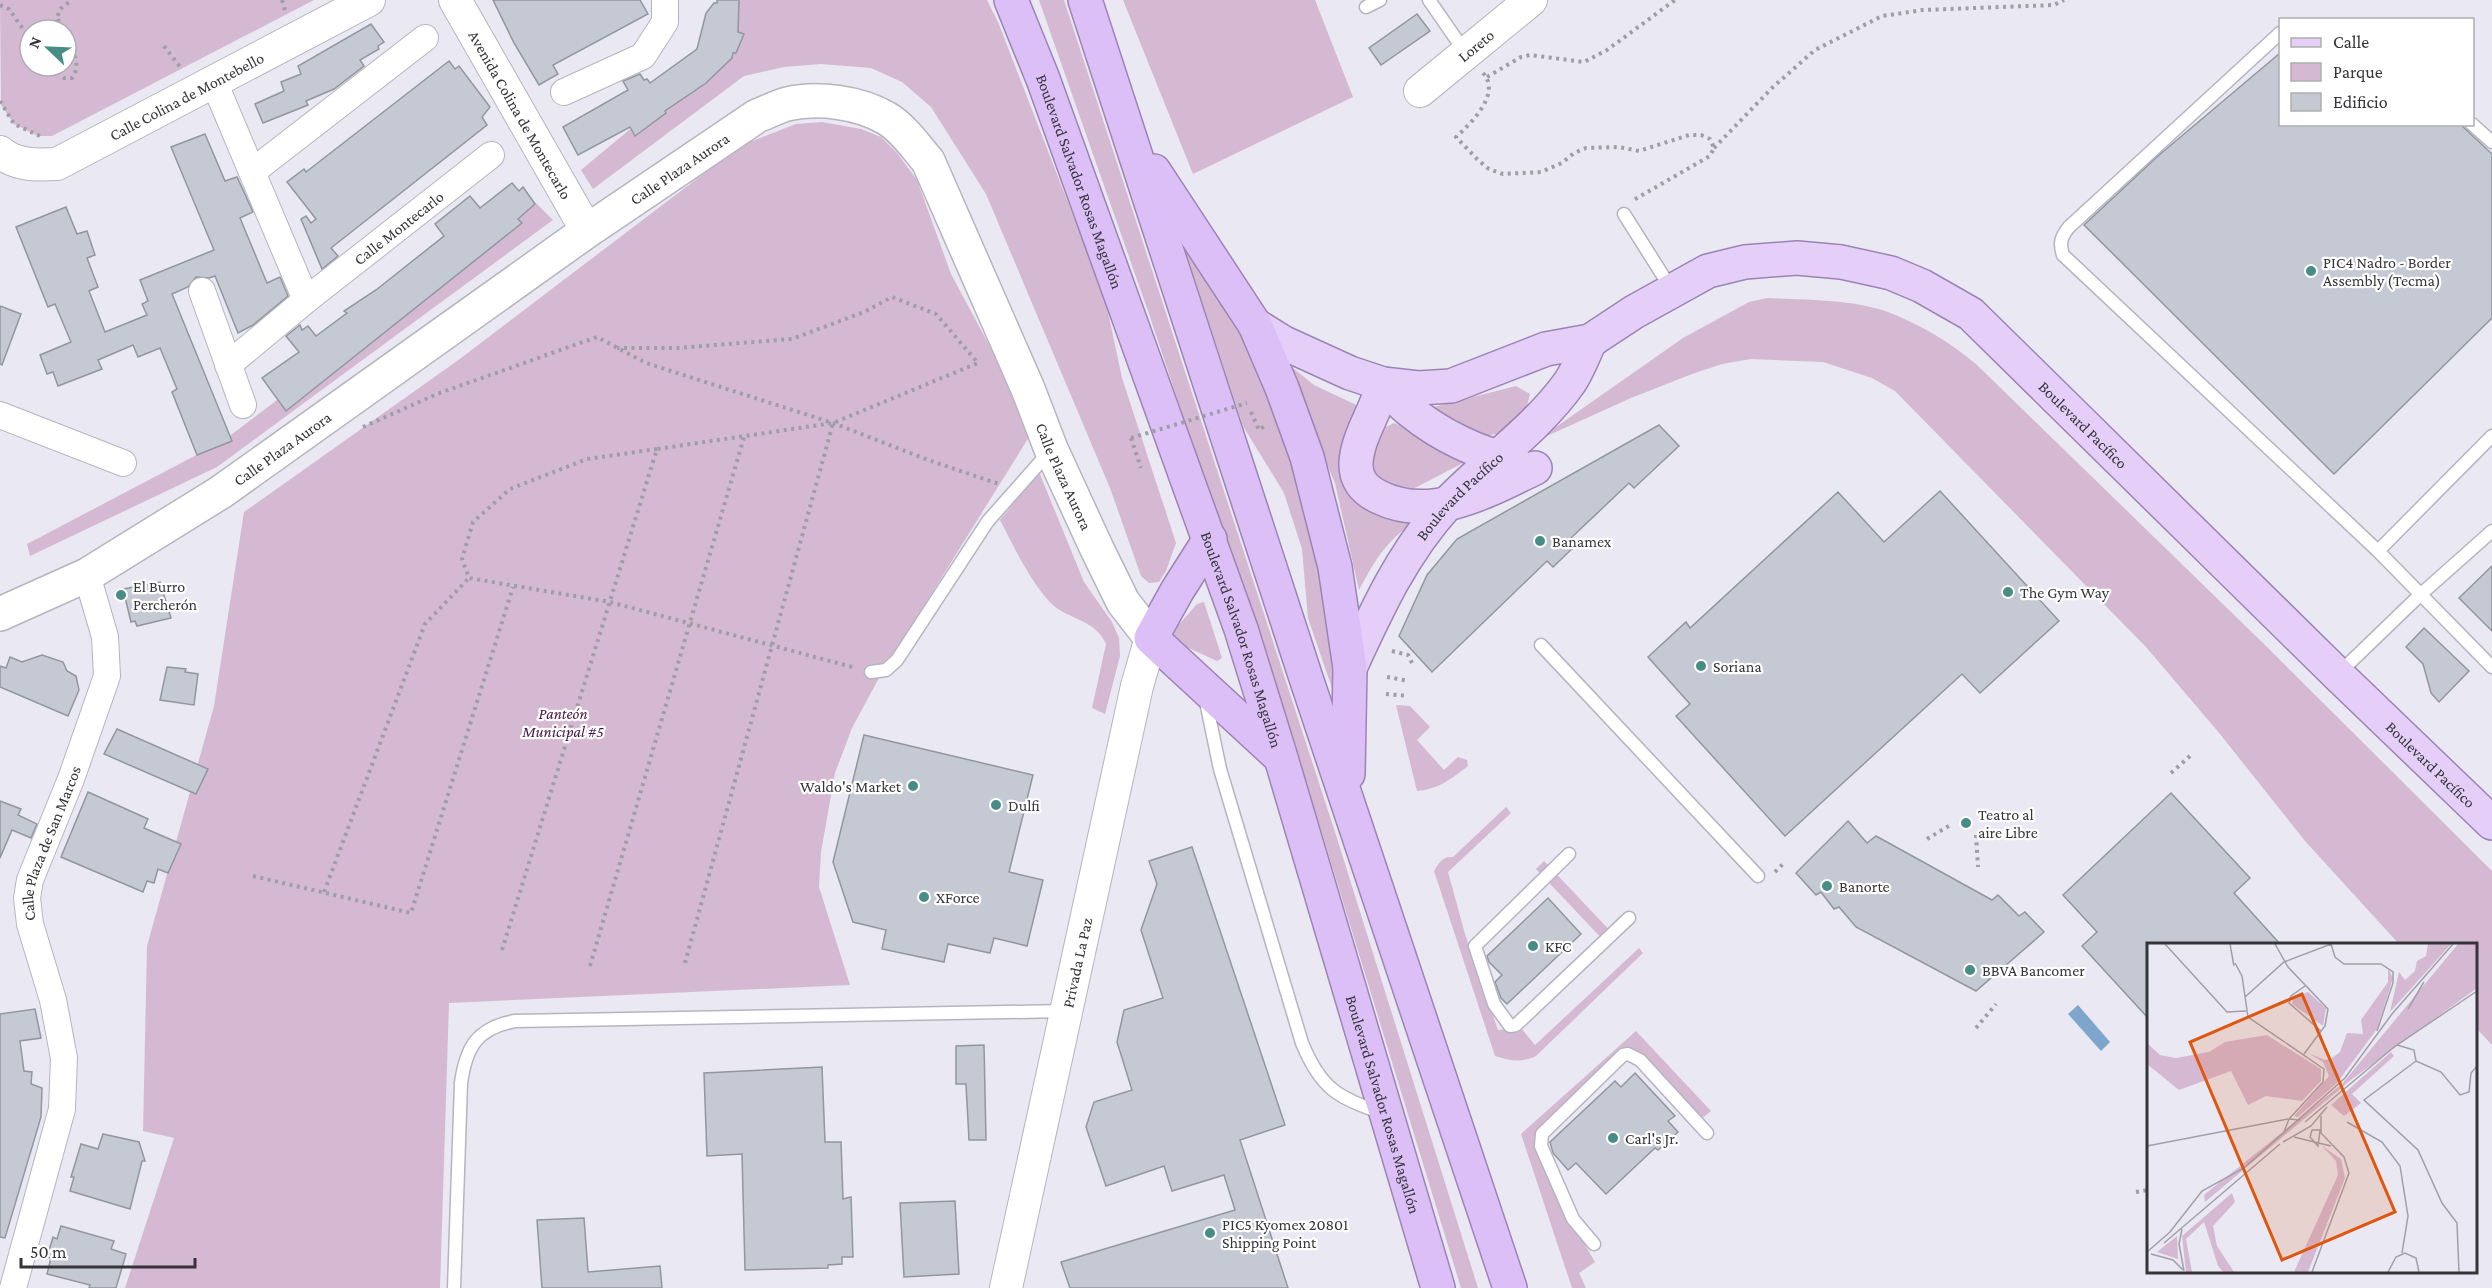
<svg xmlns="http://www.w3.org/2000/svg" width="2492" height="1288" viewBox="0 0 2492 1288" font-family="'Crimson Pro',serif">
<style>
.green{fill:#d5b9d3;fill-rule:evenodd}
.water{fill:#7ea5cb}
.building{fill:#c5c9d3;stroke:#92969f;stroke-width:1.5}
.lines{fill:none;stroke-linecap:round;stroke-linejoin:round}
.service-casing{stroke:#b6b5bf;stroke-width:15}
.minor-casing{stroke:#b6b5bf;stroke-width:28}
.tertiary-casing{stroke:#b6b5bf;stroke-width:34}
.secondary-casing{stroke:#b6b5bf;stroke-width:36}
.primary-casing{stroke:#9c84b3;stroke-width:36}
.trunk-casing{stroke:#9c84b3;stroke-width:36}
.path{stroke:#9e9ea6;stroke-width:4;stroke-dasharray:3 4.5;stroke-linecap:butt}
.service{stroke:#fff;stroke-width:12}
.minor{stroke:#fff;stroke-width:26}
.tertiary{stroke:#fff;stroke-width:32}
.secondary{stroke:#fff;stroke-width:33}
.primary{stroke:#e5cff9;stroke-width:33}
.trunk{stroke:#dcbff7;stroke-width:33}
.path-bridge{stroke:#9e9ea6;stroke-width:4;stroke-dasharray:3 4.5;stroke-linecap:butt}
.poi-dot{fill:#478d86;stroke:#fff;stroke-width:2}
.labels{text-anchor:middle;stroke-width:4.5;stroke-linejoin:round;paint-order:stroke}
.street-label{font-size:16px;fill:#353539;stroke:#fff}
.poi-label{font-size:16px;fill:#353539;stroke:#fff;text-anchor:start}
.park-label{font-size:16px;font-style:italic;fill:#451444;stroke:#fff}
.inset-road{fill:none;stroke:#a1a0a9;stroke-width:1.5}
.view{fill:#df570e;fill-opacity:0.15;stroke:#df570e;stroke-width:3}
.inset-edge{fill:none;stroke:#353539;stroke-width:3}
</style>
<rect width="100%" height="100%" fill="#e9e8f3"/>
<!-- green -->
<g class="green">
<path d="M0 0H314L52 136H38L14 124 1 105ZM30 30H66V66H30Z"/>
<polygon points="735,0 987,0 998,22 1105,298 1122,378 1176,543 1166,571 1159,582 1149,583 1141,576 1110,488 986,194 931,107 902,82 871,68 821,64 784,67 744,76 593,189 581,170 730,46"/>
<polygon points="1039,0 1064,0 1335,832 1478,1288 1461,1288 1322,833 1149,314"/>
<polygon points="1123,0 1315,0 1353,97 1193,174"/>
<polygon points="822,122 861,129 881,137 897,153 917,180 951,274 996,358 1029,437 879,678 852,728 835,773 821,852 819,887 850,985 449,1003 440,1288 125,1288 174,1138 143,1131 147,946 214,706 244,512 457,361 740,146 796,124"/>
<polygon points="1155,158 1281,408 1318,547 1333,643 1338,706 1308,618 1302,549 1284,493 1243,426"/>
<polygon points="536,203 553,220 217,467 30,556 27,544 223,441"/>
<path d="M1767 298C1805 300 1849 299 1885 311 1918 323 1950 342 1976 364L2265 645 2492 871V1045L2476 1028V944H2399L2305 841 2220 734 2146 647 1895 391 1872 378 1823 362 1751 359 1722 364 1692 374 1631 398 1536 441 1683 338 1749 302Z"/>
<path d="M1283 360 1314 385 1365 409 1343 466 1415 521C1384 544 1377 557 1359 590L1335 483Z"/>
<polygon points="1516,386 1530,394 1527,406 1500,433 1486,436 1426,409"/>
<polygon points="1394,423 1460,450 1465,462 1409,491 1402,491 1378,478 1371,463 1382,429"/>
<path d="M1039 472 1084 582 1112 622 1119 638 1120 656 1105 714 1092 708 1106 644C1094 617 1064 620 1048 600 1028 577 1014 547 1000 520Z"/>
<polygon points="1204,602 1222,658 1217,661 1180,644 1169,636 1197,604"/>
<path d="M1396 705 1410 706 1430 727 1417 740 1444 770 1458 757 1467 760 1468 766C1451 779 1439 789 1417 791Z"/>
<path d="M1506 807 1511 813 1448 872 1465 934 1498 1030 1521 1028 1535 1045 1639 948 1643 953 1536 1056C1521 1063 1511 1061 1495 1056L1434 871C1439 863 1442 856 1453 857Z"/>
<polygon points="1544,861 1615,936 1607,944 1536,869"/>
<polygon points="1636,1031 1711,1111 1701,1119 1631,1050 1537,1147 1569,1225 1578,1233 1595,1262 1579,1273 1586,1288 1572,1288 1521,1134"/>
</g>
<!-- water -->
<polygon class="water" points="2078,1005 2110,1042 2101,1051 2068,1014"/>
<!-- building -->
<g class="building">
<polygon points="493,0 640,0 648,14 553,65 558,74 539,85 514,43"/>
<polygon points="717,0 739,0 738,32 744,34 736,53 733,53 732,58 706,83 665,111 666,113 635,136 630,127 578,155 563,127 628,90 623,81 640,74 644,80 647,79 650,83 697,49 706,13 714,3 717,3"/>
<polygon points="1417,14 1430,31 1381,65 1369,48"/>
<polygon points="371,24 384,42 378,46 379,49 360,60 364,66 334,89 306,101 308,105 263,123 255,104 284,91 281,82 301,74 298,66"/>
<polygon points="2280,53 2280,124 2460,124 2492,154 2492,318 2334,474 2084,225 2158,156"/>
<polygon points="449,61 455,69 459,66 490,107 482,117 487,125 331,248 338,256 322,269 301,219 306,216 311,223 316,219 287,182 304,169 306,172"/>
<polygon points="205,134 225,181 237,177 253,212 240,218 267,283 280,277 288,296 253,325 238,333 215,276 209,278 196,277 188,287 172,294 232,441 197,455 172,392 177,389 160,348 138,357 133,345 98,360 102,369 58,386 53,372 47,374 40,355 71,342 55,304 48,307 16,227 66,207 77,234 87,231 95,255 87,258 98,287 89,291 105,332 147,315 142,304 148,301 140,280 214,250 171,147"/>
<polygon points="512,183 519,191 523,187 535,204 518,219 522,223 286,411 262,378 299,352 286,336 300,325 302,330 308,326 316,336 347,313 344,311 376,290 444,236 435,224 470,196 480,208"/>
<polygon points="0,306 21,314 2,365 0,364"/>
<polygon points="1659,425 1679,446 1634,488 1629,483 1571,538 1577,544 1553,567 1547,561 1432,672 1399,636 1427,575 1457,539"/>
<polygon points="1940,491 2059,621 1980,693 1962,674 1785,836 1676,716 1690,704 1648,657 1686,622 1690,628 1838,492 1884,542"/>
<polygon points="2492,566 2492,631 2459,598"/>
<polygon points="160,582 171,618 137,626 135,621 131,622 123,589"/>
<polygon points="2424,628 2469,671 2439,702 2431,693 2423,664 2406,647"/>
<polygon points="42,655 63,662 67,671 76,676 79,690 68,716 0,687 0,666 6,668 10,657 22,662"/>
<polygon points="167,667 186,669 185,672 198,674 194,705 160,700"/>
<polygon points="117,729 208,769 196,794 104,754"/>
<polygon points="864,735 1033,775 1009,872 1043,880 1027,946 994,938 990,953 948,944 944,962 882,949 886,930 853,922 833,862"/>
<polygon points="88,792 148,819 144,828 181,844 168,873 158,869 154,883 147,881 143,892 61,857"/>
<polygon points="2171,793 2250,878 2234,893 2281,945 2148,945 2148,1018 2082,946 2097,932 2063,895"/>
<polygon points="0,801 21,809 18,815 37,824 31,838 12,830 0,858"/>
<polygon points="1848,821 1867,843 1876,836 1992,900 1998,895 2019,916 2025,912 2044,932 1976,991 1856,927 1839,907 1834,909 1821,892 1816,895 1796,873"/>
<polygon points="1192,847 1285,1125 1240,1140 1288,1288 1070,1288 1061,1262 1235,1210 1224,1175 1172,1191 1164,1166 1106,1186 1086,1127 1094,1102 1132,1090 1117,1042 1124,1010 1163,998 1141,930 1157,884 1149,861"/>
<polygon points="1548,898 1581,934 1507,1004 1501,998 1495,982 1502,975 1489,962 1487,956"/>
<polygon points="35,1009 41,1038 20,1041 24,1071 32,1072 31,1084 42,1088 41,1117 5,1238 0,1237 0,1014"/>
<polygon points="984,1045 986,1140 969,1140 966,1084 956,1084 956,1046"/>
<polygon points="822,1067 825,1142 841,1142 843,1199 851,1197 853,1257 842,1257 842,1264 828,1265 828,1268 745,1270 742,1154 707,1156 704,1073"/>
<polygon points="1635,1073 1675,1116 1668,1121 1678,1132 1658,1150 1655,1148 1606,1194 1576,1163 1568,1170 1553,1153 1550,1142 1615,1081 1621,1087"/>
<polygon points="103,1134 139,1142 145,1161 142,1161 130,1209 70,1191 74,1177 71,1177 81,1144 98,1149"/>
<polygon points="955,1201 959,1274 904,1277 900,1203"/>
<polygon points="584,1218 588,1272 660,1266 662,1288 542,1288 537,1220"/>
<polygon points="61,1226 114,1241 111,1249 126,1254 116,1288 89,1288 90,1285 47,1274 51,1258 47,1257 53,1237 57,1239"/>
</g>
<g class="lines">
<!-- service casing -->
<g class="service-casing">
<g id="service">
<polyline points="1429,0 1465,52"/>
<polyline points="1366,7 1380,0"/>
<path d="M2280 33 2069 227C2061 237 2059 243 2063 255L2378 551 2492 667"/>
<polyline points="2472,124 2492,142"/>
<polyline points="1624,214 1672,290"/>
<polyline points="2378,551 2492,436"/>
<polyline points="1541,645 1758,876"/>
<polyline points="871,672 886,670 897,660 988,521 1050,451"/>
<polyline points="2338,674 2420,595 2492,531"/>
<path d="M1205 697 1220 769 1302 1043C1321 1089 1337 1097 1382 1113"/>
<polyline points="1569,854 1475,946 1494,1004 1510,1026 1516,1025 1629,918"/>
<polyline points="1594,1244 1573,1219 1541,1146 1542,1134 1623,1055 1628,1054 1640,1060 1707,1133"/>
<path d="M454 1288 461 1083C466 1047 477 1028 515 1021L1065 1011"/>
</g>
</g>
<!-- minor casing -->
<g class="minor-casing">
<g id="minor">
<polyline points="214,82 306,300"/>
<polyline points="564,92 643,56 665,22 665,0"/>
<polyline points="252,172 425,38"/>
<polyline points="202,291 243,405"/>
<path id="s1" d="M228 365 306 300 491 155"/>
<polyline points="0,415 123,463"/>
<path id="s2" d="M13 1288 62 1109 64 1058 53 1000 30 924 27 898 30 880 71 779 107 676 105 637 87 575"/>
</g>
</g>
<!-- tertiary casing -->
<g class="tertiary-casing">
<g id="tertiary">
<path id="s3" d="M455 0 587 231"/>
<path id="s4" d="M1420 91 1531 0"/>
<path id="s5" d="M0 152C17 166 37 165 57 164L369 0"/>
<path id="s6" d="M1006 1288 1137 686 1151 638"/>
</g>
</g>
<!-- secondary casing -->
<g class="secondary-casing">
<g id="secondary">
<path id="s7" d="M0 614 87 575 221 492 587 231 757 116C767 112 777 107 787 104 818 97 858 102 886 118 903 128 916 147 928 161L1028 389 1051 449 1097 549 1123 602 1151 638"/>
</g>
</g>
<!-- primary casing -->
<g class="primary-casing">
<g id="primary">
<path id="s8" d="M1255 325 1284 343 1350 373 1383 384 1418 388 1451 386 1546 349 1590 341 1634 312 1708 271 1745 262 1797 258 1841 262 1891 273 1922 286 1971 314 2337 674 2492 823"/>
<path d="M1383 384C1377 410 1358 435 1356 462 1355 479 1364 490 1379 497 1431 523 1487 491 1535 468"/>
<path d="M1383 384C1392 394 1402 405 1413 413 1439 434 1480 455 1513 460"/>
<path id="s9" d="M1350 668C1377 609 1403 552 1447 504 1486 463 1537 429 1570 382 1578 370 1584 354 1590 341"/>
</g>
</g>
<!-- trunk casing -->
<g class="trunk-casing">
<g id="trunk">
<path id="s10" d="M1011 0 1043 79 1241 629 1281 758 1438 1288"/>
<polyline points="1085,0 1305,675 1510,1288"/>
<polyline points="1154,171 1255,325 1282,388 1307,457 1335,567 1350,668 1348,774"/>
<polyline points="1210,539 1177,591 1151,638 1279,756"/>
</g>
</g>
<!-- path -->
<g class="path">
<polyline points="282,0 286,14"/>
<polyline points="0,5 9,9 30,39"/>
<polyline points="58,19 61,30"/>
<polyline points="53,30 60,9 72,0"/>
<polyline points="164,46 181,68"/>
<path d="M53 66 64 78H72C82 64 73 53 66 38"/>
<path d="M1483 73C1502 94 1470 124 1456 137L1479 161 1489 169 1503 174 1541 172 1562 163 1574 153 1586 148 1619 147 1639 151 1689 135H1701L1710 139 1714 148 1710 156 1632 201"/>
<polyline points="1487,77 1521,57 1530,55 1584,62 1607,50 1675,0"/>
<polyline points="0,101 14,124 40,136"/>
<polyline points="1714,148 1773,87 1815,50 1882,16 1923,10 2054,5 2064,0"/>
<polyline points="1251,412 1259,430 1266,425"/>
<polyline points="363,427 437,394 597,337 646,363 833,423 928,460 999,484"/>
<polyline points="1131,438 1141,468"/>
<polyline points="657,449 587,459 510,489 473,522 462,559 469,578 610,602 856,668"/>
<polyline points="1392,651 1408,655 1412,663"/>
<polyline points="1387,677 1409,681"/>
<polyline points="1386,694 1408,696"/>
<polyline points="2171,773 2190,756"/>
<polyline points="1976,835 1978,867"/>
<polyline points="1927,839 1952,824"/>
<polyline points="1775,872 1783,864"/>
<polyline points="253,876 411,913 513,587"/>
<polyline points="324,892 425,624 469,578"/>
<polyline points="502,950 657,449 833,423 978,363 936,314 892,297 864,312 792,339 677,348 617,348"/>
<polyline points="685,963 833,423"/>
<polyline points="590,966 744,437"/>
<polyline points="1976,1028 1996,1004"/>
<polyline points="2136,1192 2148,1190"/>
</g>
<!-- service -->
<use href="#service" class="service"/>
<!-- minor -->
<use href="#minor" class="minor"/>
<!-- tertiary -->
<use href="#tertiary" class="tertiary"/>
<!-- secondary -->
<use href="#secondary" class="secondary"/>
<!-- primary -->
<use href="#primary" class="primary"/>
<!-- trunk -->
<use href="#trunk" class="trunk"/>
<!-- path-bridge -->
<polyline class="path-bridge" points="1131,438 1247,403"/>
</g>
<!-- markers -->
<g class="poi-dot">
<circle cx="2311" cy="271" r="6"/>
<circle cx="1540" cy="541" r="6"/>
<circle cx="2008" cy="592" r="6"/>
<circle cx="121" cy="595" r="6"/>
<circle cx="1701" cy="666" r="6"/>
<circle cx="913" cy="786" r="6"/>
<circle cx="996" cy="805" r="6"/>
<circle cx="1966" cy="823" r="6"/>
<circle cx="1827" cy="886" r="6"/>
<circle cx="924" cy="897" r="6"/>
<circle cx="1533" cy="946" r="6"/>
<circle cx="1970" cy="970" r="6"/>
<circle cx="1613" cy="1138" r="6"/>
<circle cx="1210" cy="1233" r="6"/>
</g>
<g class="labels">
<!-- street labels -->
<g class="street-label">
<text dy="6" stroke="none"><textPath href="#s4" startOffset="72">Loreto</textPath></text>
<text dy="6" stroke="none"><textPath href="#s5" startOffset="206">Calle Colina de Montebello</textPath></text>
<text dy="6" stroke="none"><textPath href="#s3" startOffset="132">Avenida Colina de Montecarlo</textPath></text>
<text dy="6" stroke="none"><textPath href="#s7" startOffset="814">Calle Plaza Aurora</textPath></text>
<text dy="6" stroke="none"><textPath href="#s10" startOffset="194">Boulevard Salvador Rosas Magallón</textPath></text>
<text dy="6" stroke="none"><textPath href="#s1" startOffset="219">Calle Montecarlo</textPath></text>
<text dy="6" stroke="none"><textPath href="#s8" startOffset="927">Boulevard Pacífico</textPath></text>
<text dy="6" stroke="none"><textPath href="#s7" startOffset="328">Calle Plaza Aurora</textPath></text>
<text dy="6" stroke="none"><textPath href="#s7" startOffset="1446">Calle Plaza Aurora</textPath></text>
<text dy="6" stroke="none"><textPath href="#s9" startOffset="206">Boulevard Pacífico</textPath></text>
<text dy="6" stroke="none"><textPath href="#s10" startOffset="680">Boulevard Salvador Rosas Magallón</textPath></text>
<text dy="6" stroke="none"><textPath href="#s8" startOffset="1413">Boulevard Pacífico</textPath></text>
<text dy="6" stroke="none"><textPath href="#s2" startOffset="460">Calle Plaza de San Marcos</textPath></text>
<text dy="6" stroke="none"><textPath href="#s6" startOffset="333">Privada La Paz</textPath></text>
<text dy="6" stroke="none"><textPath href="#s10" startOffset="1166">Boulevard Salvador Rosas Magallón</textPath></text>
</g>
<!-- poi labels -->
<g class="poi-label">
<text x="2323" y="268">PIC4 Nadro - Border<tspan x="2323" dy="18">Assembly (Tecma)</tspan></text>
<text x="1552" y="547">Banamex</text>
<text x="133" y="592">El Burro<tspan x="133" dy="18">Percherón</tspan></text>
<text x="2020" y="598">The Gym Way</text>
<text x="1713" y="672">Soriana</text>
<text x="901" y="792" text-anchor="end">Waldo's Market</text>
<text x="1008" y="811">Dulfi</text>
<text x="1978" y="820">Teatro al<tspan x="1978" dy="18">aire Libre</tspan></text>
<text x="1839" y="892">Banorte</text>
<text x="936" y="903">XForce</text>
<text x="1545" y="952">KFC</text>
<text x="1982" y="976">BBVA Bancomer</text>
<text x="1625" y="1144">Carl's Jr.</text>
<text x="1222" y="1230">PIC5 Kyomex 20801<tspan x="1222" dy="18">Shipping Point</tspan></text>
</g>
<!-- park labels -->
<g class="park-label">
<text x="563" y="719">Panteón<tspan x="563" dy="18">Municipal #5</tspan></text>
</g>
</g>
<!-- overview -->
<g transform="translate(2147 943)">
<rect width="330" height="330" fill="#e9e8f3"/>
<path d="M281 1H304L243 69 252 29 258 37 268 28 270 18 279 13ZM311 1H330V45L205 136 58 259 57 252 195 141ZM241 25 246 35 230 86 190 140 151 174 147 173 182 133 176 119 161 110 178 117 185 115 193 109 200 90 216 91 214 77 241 39ZM161 49 179 65 176 83 145 61 146 55ZM120 92 174 126V138L155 158 119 153 101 162 84 128 32 147 0 121V100L13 112 29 115 62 109 78 99ZM244 109 247 113 205 151 214 160 197 173 184 162ZM174 202 194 216 198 235 161 329H147L191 232 189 218ZM85 250 88 259 66 283 70 303 87 329H76L71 323 57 279 39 296 45 329H39L35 293ZM30 293 31 316 10 309Z" fill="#d5b9d3"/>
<path class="inset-road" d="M18 1 80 69 99 68M83 1 87 23M128 1 141 24 181 66 178 83 157 111M184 1 188 14 197 21H234L246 29V40L230 88M88 20 95 33 101 74 177 126 176 139 142 176M158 43 144 53 142 60 174 88M98 54 137 19 184 1M261 66 277 39M250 102 267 107 269 118 294 129 313 152 322 149 324 130 330 123M269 118 217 157 271 207 295 260 310 280 312 329M158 179 247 104 330 48M200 179 235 199 253 223 261 273 255 310M165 187H173L171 203 163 194ZM137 189 142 176 153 177M147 194 184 203M136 199 164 183 180 164M0 203 141 176M35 286 32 301 37 328M17 300 133 201M0 309 23 289 55 248 97 225 198 135 245 71 306 1M4 311 26 317 36 327M165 329 202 230 197 214 174 190V173M241 329 249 314 258 310 269 315 272 329"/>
<path class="view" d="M155 51 248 269 135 317 43 99Z"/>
<rect width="330" height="330" class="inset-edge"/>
</g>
<!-- legend -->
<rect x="2279" y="18" width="195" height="108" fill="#ffffff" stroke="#aeaeb0" stroke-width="1.5"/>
<rect x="2291" y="38" width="30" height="9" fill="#e5cff9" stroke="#aeaeb0" stroke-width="1.5"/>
<text x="2333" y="48" font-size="18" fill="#353539">Calle</text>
<rect x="2291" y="63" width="30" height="18" fill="#d5b9d3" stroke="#aeaeb0" stroke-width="1.5"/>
<text x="2333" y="78" font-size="18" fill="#353539">Parque</text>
<rect x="2291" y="93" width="30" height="18" fill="#c5c9d3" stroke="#aeaeb0" stroke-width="1.5"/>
<text x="2333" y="108" font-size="18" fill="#353539">Edificio</text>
<!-- north arrow -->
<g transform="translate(48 48) rotate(293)"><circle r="28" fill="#ffffff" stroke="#aeaeb0" stroke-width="1.5"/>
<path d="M0-4.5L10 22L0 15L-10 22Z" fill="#478d86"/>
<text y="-9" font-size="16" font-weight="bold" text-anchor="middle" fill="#353539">N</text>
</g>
<!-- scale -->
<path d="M21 1258v9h174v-9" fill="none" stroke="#353539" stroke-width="3"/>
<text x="30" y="1258" font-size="18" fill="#353539" stroke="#ffffff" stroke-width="4.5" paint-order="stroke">50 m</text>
</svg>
